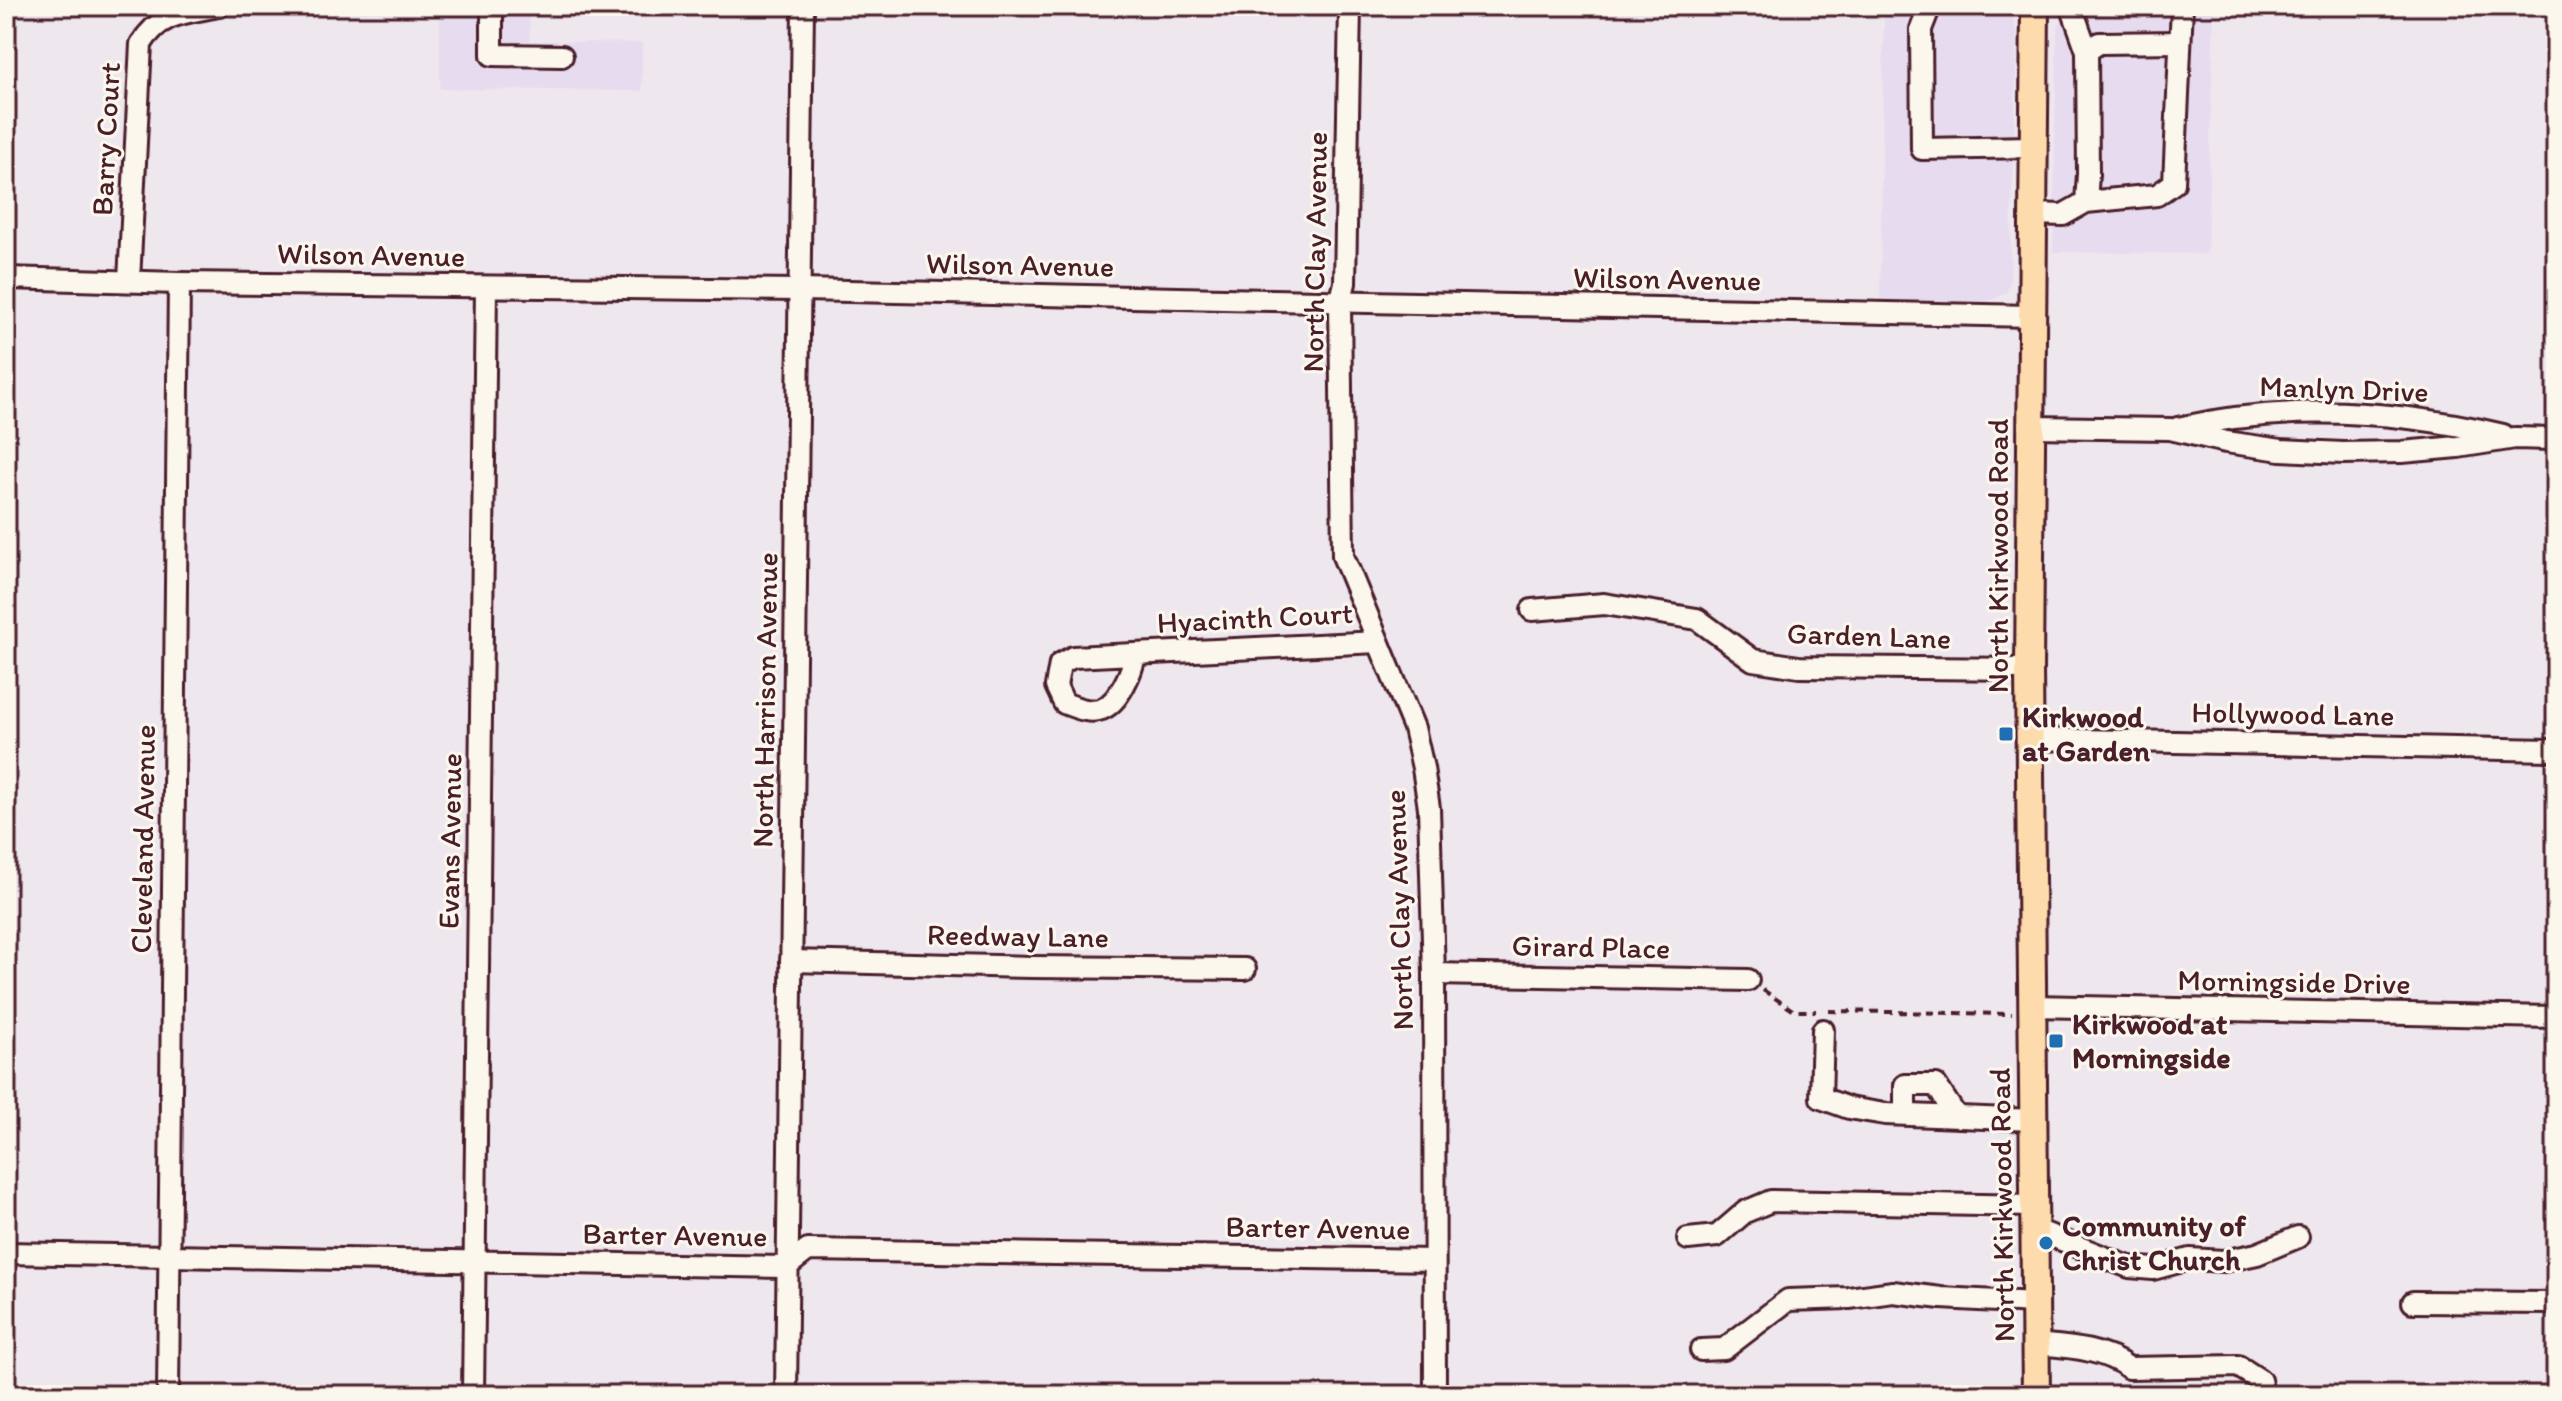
<svg xmlns="http://www.w3.org/2000/svg" width="2562" height="1401" viewBox="0 0 2562 1401" font-family="Itim,sans-serif">
<style>
.built{fill:#e7dcef}
.lines{fill:none;stroke-linecap:round;stroke-linejoin:round}
.minor-casing{stroke:#4a1f2b;stroke-width:26}
.major-casing{stroke:#4a1f2b;stroke-width:32}
.path{stroke:#4a1f2b;stroke-width:4;stroke-dasharray:8 6;stroke-linecap:butt}
.minor{stroke:#fbf7ec;stroke-width:20}
.major{stroke:#fedbac;stroke-width:26}
.poi-dot{fill:#1f6fb2;stroke:#fbf7ec;stroke-width:3}
.labels{text-anchor:middle;stroke-width:6;stroke-linejoin:round;paint-order:stroke}
.street-label{font-size:30px;fill:#4a1f2b;stroke:#fbf7ec}
.poi-label{font-size:30px;font-weight:bold;fill:#4a1f2b;stroke:#fbf7ec;text-anchor:start}
</style>
<rect width="100%" height="100%" fill="#efe7ee"/>
<filter id="ink" filterUnits="userSpaceOnUse"><feTurbulence type="fractalNoise" baseFrequency=".0125" numOctaves="2"/><feDisplacementMap in="SourceGraphic" scale="16" xChannelSelector="R" yChannelSelector="G"/><feConvolveMatrix kernelMatrix="1 2 1 2 8 2 1 2 1" color-interpolation-filters="sRGB"/></filter>
<g filter="url(#ink)">
<!-- built -->
<g class="built">
<polygon points="440,6 529,6 530,41 642,43 642,91 440,89"/>
<polygon points="1884,6 1994,7 2008,10 2013,18 2017,34 2010,281 2007,292 1988,302 1880,303"/>
<polygon points="2079,6 2214,7 2207,254 2053,252 2057,27 2068,9"/>
</g>
<g class="lines">
<!-- minor casing -->
<g class="minor-casing">
<g id="minor">
<polyline points="492,6 492,55 562,56"/>
<polyline points="1350,6 1345,283 1340,303 1343,556 1414,728 1423,768 1429,808 1434,974 1435,1395"/>
<polyline points="1930,6 1921,29 1922,149 2033,147"/>
<polyline points="2071,6 2087,51 2088,174 2086,202"/>
<polyline points="2087,51 2099,43 2180,42"/>
<polyline points="2033,214 2063,215 2086,202 2157,195 2174,183 2182,6"/>
<polyline points="6,278 179,283 801,290 2032,316"/>
<path d="M129 281 141 44C161 12 185 13 219 6"/>
<polyline points="2031,427 2170,429 2226,442 2281,450 2343,453 2402,452 2458,447 2515,438 2556,439"/>
<path d="M2178 428C2285 404 2397 410 2503 435"/>
<polyline points="1532,610 1604,604 1697,619 1753,660 1799,667 2029,669"/>
<path d="M1135 655C1132 672 1119 702 1102 709 1090 714 1075 707 1064 703L1056 686 1060 664 1073 657 1378 642"/>
<polyline points="2030,739 2556,750"/>
<polyline points="791,961 1032,967 1245,969"/>
<polyline points="1434,974 1748,980"/>
<polyline points="2032,1006 2556,1017"/>
<polyline points="1823,1030 1821,1098 1849,1108 1885,1114 2034,1120"/>
<polyline points="1905,1114 1905,1085 1936,1085 1956,1116"/>
<polyline points="2034,1229 2129,1267 2153,1269 2190,1259 2224,1261 2257,1254 2298,1237"/>
<polyline points="1688,1239 1717,1236 1745,1212 1771,1201 2034,1206"/>
<polyline points="6,1253 786,1267 808,1250 1434,1260"/>
<polyline points="2413,1302 2556,1303"/>
<path d="M2035 1344C2067 1347 2102 1348 2129 1368L2238 1366 2260 1380 2263 1395"/>
<polyline points="1701,1350 1724,1349 1788,1300 1849,1298 1893,1292 1941,1298 2035,1303"/>
<polyline points="168,1395 179,283"/>
<polyline points="473,1395 486,287"/>
<polyline points="786,1395 803,6"/>
</g>
</g>
<!-- major casing -->
<g class="major-casing">
<polyline id="major" points="2035,6 2029,669 2036,1395"/>
</g>
<!-- path -->
<g class="path">
<polyline points="1763,990 1794,1011 1816,1011"/>
<polyline points="1829,1011 2012,1014"/>
</g>
<!-- minor -->
<use href="#minor" class="minor"/>
<!-- major -->
<use href="#major" class="major"/>
</g>
</g>
<!-- markers -->
<g class="poi-dot">
<rect x="1998" y="726" width="16" height="16" rx="4"/>
<rect x="2048" y="1033" width="16" height="16" rx="4"/>
<circle cx="2046" cy="1243" r="8"/>
</g>
<g class="labels">
<!-- street labels -->
<g class="street-label">
<text transform="translate(106 139) rotate(-87)" y="10">Barry Court</text>
<text transform="translate(1315 252) rotate(-89)" y="10">North Clay Avenue</text>
<text transform="translate(371 255) rotate(1)" y="10">Wilson Avenue</text>
<text transform="translate(1020 265) rotate(1)" y="10">Wilson Avenue</text>
<text transform="translate(1667 279) rotate(1)" y="10">Wilson Avenue</text>
<text transform="translate(2344 389) rotate(2)" y="10">Manlyn Drive</text>
<text transform="translate(1998 556) rotate(-90)" y="10">North Kirkwood Road</text>
<text transform="translate(1255 618) rotate(-3)" y="10">Hyacinth Court</text>
<text transform="translate(1869 636) rotate(2)" y="10">Garden Lane</text>
<text transform="translate(765 700) rotate(-89)" y="10">North Harrison Avenue</text>
<text transform="translate(2293 714) rotate(1)" y="10">Hollywood Lane</text>
<text transform="translate(143 839) rotate(-89)" y="10">Cleveland Avenue</text>
<text transform="translate(450 841) rotate(-89)" y="10">Evans Avenue</text>
<text transform="translate(1399 910) rotate(-92)" y="10">North Clay Avenue</text>
<text transform="translate(1018 936) rotate(1)" y="10">Reedway Lane</text>
<text transform="translate(1591 947) rotate(1)" y="10">Girard Place</text>
<text transform="translate(2294 982) rotate(1)" y="10">Morningside Drive</text>
<text transform="translate(2002 1205) rotate(-91)" y="10">North Kirkwood Road</text>
<text transform="translate(1318 1228) rotate(1)" y="10">Barter Avenue</text>
<text transform="translate(675 1235) rotate(1)" y="10">Barter Avenue</text>
</g>
<!-- poi labels -->
<g class="poi-label">
<text x="2022" y="727">Kirkwood<tspan x="2022" dy="34">at Garden</tspan></text>
<text x="2072" y="1034">Kirkwood at<tspan x="2072" dy="34">Morningside</tspan></text>
<text x="2062" y="1236">Community of<tspan x="2062" dy="34">Christ Church</tspan></text>
</g>
</g>
<!-- margin -->
<rect width="2562" height="1401" fill="none" stroke="#fbf7ec" stroke-width="32"/>
<rect x="16" y="16" width="2530" height="1369" fill="none" stroke="#4a1f2b" stroke-width="3" filter="url(#ink)"/>
</svg>
